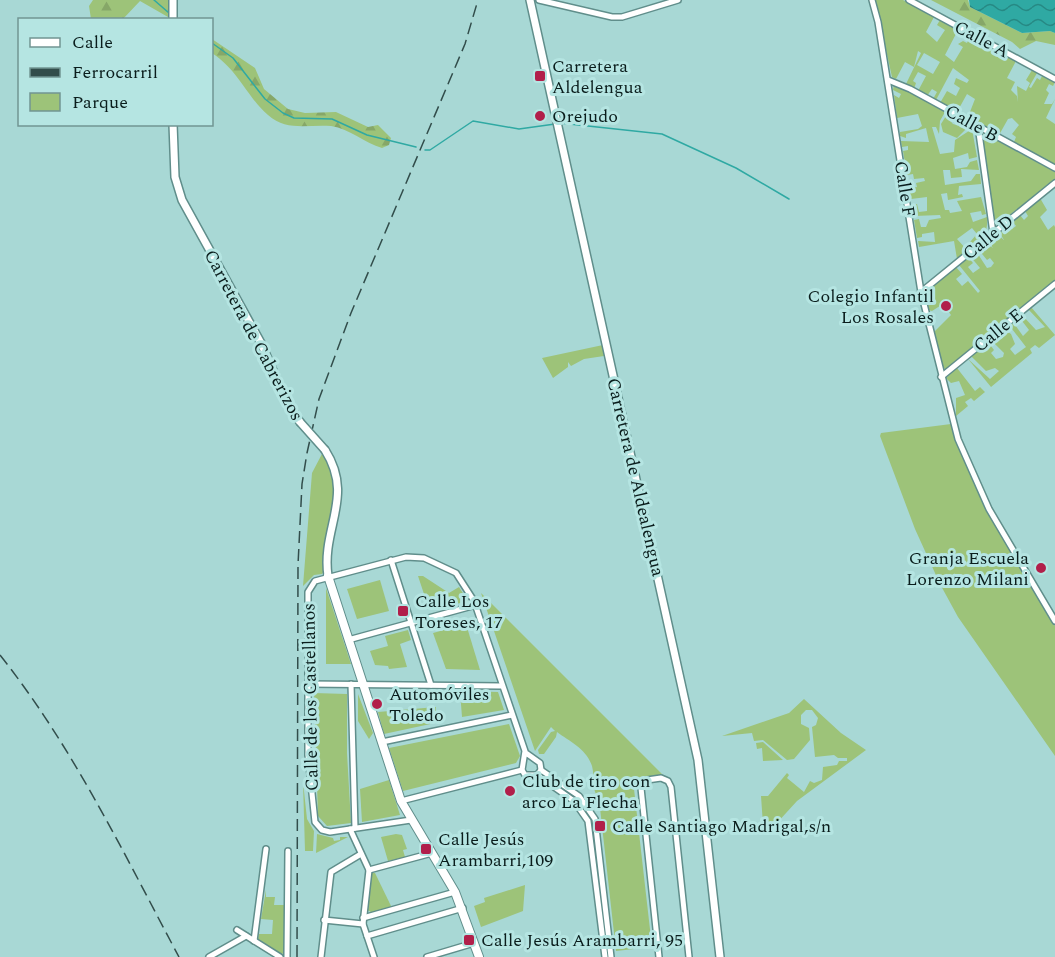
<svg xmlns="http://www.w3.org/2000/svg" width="1055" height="957" viewBox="0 0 1055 957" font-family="Spectral,serif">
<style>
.green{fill:#9dc379;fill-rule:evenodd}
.forest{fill:url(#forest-firs)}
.water{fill:url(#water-waves)}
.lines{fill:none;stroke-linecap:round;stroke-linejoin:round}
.stream{stroke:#2fa9a3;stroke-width:1.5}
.minor-casing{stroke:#608e8b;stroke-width:8}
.tertiary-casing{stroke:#608e8b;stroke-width:10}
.secondary-casing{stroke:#608e8b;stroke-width:10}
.minor{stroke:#fff;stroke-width:5}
.tertiary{stroke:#fff;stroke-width:7}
.secondary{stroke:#fff;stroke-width:8}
.rail{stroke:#324d4b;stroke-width:1.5;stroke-dasharray:12 6;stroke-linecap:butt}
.tertiary-bridge-casing{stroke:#608e8b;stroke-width:10;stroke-linecap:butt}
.tertiary-bridge{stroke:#fff;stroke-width:7}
.poi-dot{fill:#b11f4a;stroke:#b5e5e2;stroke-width:2}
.labels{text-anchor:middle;stroke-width:6;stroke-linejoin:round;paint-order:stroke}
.street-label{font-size:18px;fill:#0a1d1c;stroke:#b5e5e2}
.poi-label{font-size:18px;fill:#0a1d1c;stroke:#b5e5e2;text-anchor:start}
</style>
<defs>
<pattern id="forest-firs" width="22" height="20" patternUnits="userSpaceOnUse" patternTransform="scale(1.5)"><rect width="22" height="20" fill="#9dc379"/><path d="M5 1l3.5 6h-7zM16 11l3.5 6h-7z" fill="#86a768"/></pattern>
<pattern id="water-waves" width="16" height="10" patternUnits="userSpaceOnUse" patternTransform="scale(1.5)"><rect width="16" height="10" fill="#2fa9a3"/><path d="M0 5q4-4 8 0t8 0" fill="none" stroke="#268984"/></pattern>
</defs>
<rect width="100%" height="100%" fill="#a8d8d5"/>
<!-- green -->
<g class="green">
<path d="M875 0H903L934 17 926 32 937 42 945 30 937 25 940 20 958 30 945 55 954 62 963 47 958 44 963 41 967 43 970 36 1016 61 1007 78 1015 82 1011 90 1017 96 1018 102 1017 86 1026 91 1030 83 1026 80 1032 70 1037 73 1029 87 1031 88 1037 78 1040 80 1042 76 1055 82 1053 86 1049 84 1046 90 1049 93 1044 104H1052L1055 99 1046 118 1055 124V165L1014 142 1016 137 1012 134 1019 125 1012 118 1008 119 999 135 968 117 975 99 967 94 957 112 940 103 947 91 956 96 960 88 954 84 956 78 967 83 969 80 953 68 936 100 933 99 937 92 932 89 927 96 918 91 926 76 918 72 913 81 916 83 914 89 906 84 921 53 918 51 914 67 905 62 896 79 892 77ZM924 53 940 62 933 74 917 65Z"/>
<path d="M894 84 945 112 940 121 939 134 936 127H932L940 154 954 152 955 140 972 129 977 157 969 159 968 153 953 158 955 169 967 167 970 162 977 160 979 170 961 169 962 177 951 178 950 170H943L945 185 971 181 976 174H980L981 184 959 186 958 195 962 194 963 197 948 200 947 193 941 194 945 210H949L950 213 962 211 957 201 981 197 986 214 982 215 981 211 970 213 973 222 987 217C988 232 984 237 973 246L970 242 977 234 972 228 957 239 967 250 957 259 954 241 919 247 918 241 935 242 934 232 922 234V237L917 238 914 220 919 219 921 227H926L929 220 941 218 940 215 914 216 912 205 917 204 919 212 927 211V197L911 199 909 189 917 187 916 183 925 181 924 178 914 179 913 174 907 175 903 151 908 150V146L902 147 901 141 929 142 926 128 906 134V138L900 136V132L918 129 922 126 918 114 897 118 894 95 899 98 901 94 893 90Z"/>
<polygon points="946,116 953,124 967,128 957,138 943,132 941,124"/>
<polygon points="983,133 1055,172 1055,179 997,225 995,223 980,135"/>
<polygon points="1040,198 1047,210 1040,217 1048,230 1054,225 1055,227 1055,280 946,369 942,368 933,333 951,315 943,304 932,311 928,310 926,292 956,267 962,274 956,279 962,286 968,281 978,293 980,291 959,265 968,257 973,263 968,267 973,273 980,268 970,256 976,251 987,268 991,267 994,263 990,258 987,260 978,249 986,243 993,248 988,241 997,234 1004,240 999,232 1008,225 1012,229 1016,226 1012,221 1020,215 1024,220 1028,216 1025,211"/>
<polygon points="1031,307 1055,335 1039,348 1035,345 1030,349 1032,353 991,387 968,359 990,379 999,371 995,368 986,371 971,356 988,342 994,350 991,353 996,359 1003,357 1004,353 991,340 1004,329 1011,334 1015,344 1010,349 1015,355 1026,347 1009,325 1013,322 1023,336 1029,330 1019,317 1022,315 1036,330 1045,327 1028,309"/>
<polygon points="603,345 604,356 584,359 571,366 568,362 568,367 553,378 542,358"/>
<polygon points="957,368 975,391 980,387 985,392 974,401 971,398 965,402 968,406 956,416 956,398 965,395 959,381 951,383 946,378"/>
<polygon points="951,424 987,512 1055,626 1055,756 958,617 940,584 915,529 880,436 881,433"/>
<polygon points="323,452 330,465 337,491 326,542 324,571 322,574 314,575 303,586 312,473"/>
<polygon points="418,576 423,576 449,593 459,587 468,601 452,605 448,595 426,600"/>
<polygon points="380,580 389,611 357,619 347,589"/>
<polygon points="326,588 351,664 326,664"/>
<path d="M481 593 663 775 643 779 634 789 652 947 616 951 599 799C591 790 595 777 592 766 586 748 570 742 557 732L556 737 544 754H539L538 750 551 732 555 731 551 727 535 751Z"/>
<polygon points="466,624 480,670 446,669 433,633"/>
<polygon points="408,630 411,640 400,644 407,667 389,669 388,666 375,665 370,651 388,646 385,636"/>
<polygon points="460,691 498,692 504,710 462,717"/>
<polygon points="314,693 347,694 347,753 351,823 327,826 318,816"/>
<polygon points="358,694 373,733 369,739 358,721"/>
<polygon points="804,699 841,733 866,750 797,801 776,824 763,825 761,796 768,796 787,773 789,775 787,778 804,792 810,781 814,783 822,780 823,767 837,765 839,761 847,761 847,758 838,758 834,755 815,757 812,727 816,725 818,718 812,710 806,710 801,715 801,724 809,728 810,740 794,759 787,760 763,740 754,741 752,733 722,736 789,713"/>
<polygon points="436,707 435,723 384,734 378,712"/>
<polygon points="509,724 520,756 516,763 403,791 389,748"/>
<polygon points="763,742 783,760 763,761 762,748 757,749 756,743"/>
<polygon points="389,780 400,815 362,822 360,789"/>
<polygon points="303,782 307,819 314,831 313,851 305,851"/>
<polygon points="317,834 333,838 334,841 340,840 340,837 348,837 316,853"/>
<polygon points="396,834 402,835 407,849 403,850 405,857 388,861 381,837"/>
<polygon points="371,873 375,873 392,908 373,913 367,910"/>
<polygon points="525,885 523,911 481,927 474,906 485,902 484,898"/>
<polygon points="266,890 266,897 275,897 274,905 285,905 285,952 282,954 258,939 259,934 272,934 273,920 261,919"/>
</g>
<!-- forest -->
<g class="forest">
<polygon points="93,0 168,0 168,17 140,1 123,19 91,19 89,6"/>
<polygon points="931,0 968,0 970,7 1022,33 1050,31 1055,33 1055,45 1036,41 1020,49 1012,42"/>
<path d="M212 39 255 68 264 89 288 109 305 113 336 112 368 127 378 125 391 138 389 145 382 148C365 143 350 129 331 126 309 124 287 132 268 115 247 97 239 71 212 53Z"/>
</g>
<!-- water -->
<polygon class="water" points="969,0 1055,0 1055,33 1050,31 1022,33 970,7"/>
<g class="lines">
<!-- stream -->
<g class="stream">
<polyline points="154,0 169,13"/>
<polyline points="212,43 233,58 265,99 283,113 294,118 332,119 367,135 416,147"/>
<polyline points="560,123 662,134 736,168 789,199"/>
<polyline points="425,150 430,150 473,121 519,129 555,124"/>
</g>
<!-- minor casing -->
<g class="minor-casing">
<g id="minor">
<polyline points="539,0 612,17 622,17 678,0"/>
<polyline points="872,0 878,22 921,292 958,439 989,509 1055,621"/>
<polyline points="909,0 1055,79"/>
<polyline points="888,80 910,89 1055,168"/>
<polyline points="978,126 993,233"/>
<polyline points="921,292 1055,183"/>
<polyline points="941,377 1055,284"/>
<polyline points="391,560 431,685"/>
<polyline points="348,640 476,605"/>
<polyline points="309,684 501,686"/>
<polyline points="351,684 355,828"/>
<polyline points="382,742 512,715"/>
<polyline points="541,770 579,796 595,819 611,957"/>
<polyline points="537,775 574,801 588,821 605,957"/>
<polyline points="401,801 522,770"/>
<polyline points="411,820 330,832 322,830 315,822 308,755 308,592 315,581 406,557 424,558 456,573 474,601 525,751 522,770 525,775 537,775 541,770 540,763 526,753"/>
<polyline points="350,829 369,870 363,924 374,957"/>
<polyline points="369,870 432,853"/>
<polyline points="363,918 455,892"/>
<polyline points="324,920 363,924"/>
<polyline points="237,930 280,957"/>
<polyline points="367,936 463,908"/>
<polyline points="254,941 266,849"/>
<polyline points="209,957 246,936"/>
<polyline points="287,957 288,851"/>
<polyline points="321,957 331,872 361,854"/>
<polyline points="427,957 474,943"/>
<polyline points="659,957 641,788 647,780 661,778 668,781 671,787 689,957"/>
</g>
</g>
<!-- tertiary casing -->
<g class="tertiary-casing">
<g id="tertiary">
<polyline points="530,0 698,760 720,957"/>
<polyline points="173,20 173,0"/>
<polyline points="173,124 175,177 182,200 262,345 286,401 300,422"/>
<path d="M325 450C355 497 321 528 328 576"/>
</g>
</g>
<!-- secondary casing -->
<g class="secondary-casing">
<polyline id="secondary" points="328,576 401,801 455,892 479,957"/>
</g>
<!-- minor -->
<use href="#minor" class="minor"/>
<!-- tertiary -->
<use href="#tertiary" class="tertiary"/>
<!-- secondary -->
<use href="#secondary" class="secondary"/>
<!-- rail -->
<g class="rail">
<path d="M0 655C73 747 124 854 179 957"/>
<polyline points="297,957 298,565 302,484 307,453 319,399 351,313 465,44 478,0"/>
</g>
<!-- tertiary-bridge casing -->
<g class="tertiary-bridge-casing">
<polyline id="tertiary-bridge" points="300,422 325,450"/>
</g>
<!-- tertiary-bridge -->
<use href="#tertiary-bridge" class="tertiary-bridge"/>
</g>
<!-- markers -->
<g class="poi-dot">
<rect x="534" y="70" width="12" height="12" rx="3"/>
<circle cx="540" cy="116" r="6"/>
<circle cx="946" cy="306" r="6"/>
<circle cx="1041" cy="568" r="6"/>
<rect x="397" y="605" width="12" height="12" rx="3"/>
<circle cx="377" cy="704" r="6"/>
<circle cx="510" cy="791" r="6"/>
<rect x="594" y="820" width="12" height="12" rx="3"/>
<rect x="420" y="843" width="12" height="12" rx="3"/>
<rect x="463" y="934" width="12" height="12" rx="3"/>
</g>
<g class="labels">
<!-- street labels -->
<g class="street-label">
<text transform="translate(982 39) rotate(28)" y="6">Calle A</text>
<text transform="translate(972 123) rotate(29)" y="6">Calle B</text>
<text transform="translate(905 189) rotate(81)" y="6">Calle F</text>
<text transform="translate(988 237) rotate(-39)" y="6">Calle D</text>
<text transform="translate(998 330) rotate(-39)" y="6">Calle E</text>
<text transform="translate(254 335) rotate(62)" y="6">Carretera de Cabrerizos</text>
<text transform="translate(636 477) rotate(77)" y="6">Carretera de Aldealengua</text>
<text transform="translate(310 697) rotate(-91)" y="6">Calle de los Castellanos</text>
</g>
<!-- poi labels -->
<g class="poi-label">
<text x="552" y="72">Carretera<tspan x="552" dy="21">Aldelengua</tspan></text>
<text x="552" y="122">Orejudo</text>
<text x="934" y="302" text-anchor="end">Colegio Infantil<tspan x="934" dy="21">Los Rosales</tspan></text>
<text x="1029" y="564" text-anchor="end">Granja Escuela<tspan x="1029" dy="21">Lorenzo Milani</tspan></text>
<text x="415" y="607">Calle Los<tspan x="415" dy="21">Toreses, 17</tspan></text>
<text x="389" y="700">Automóviles<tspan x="389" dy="21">Toledo</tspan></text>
<text x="522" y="787">Club de tiro con<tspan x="522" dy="21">arco La Flecha</tspan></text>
<text x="612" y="832">Calle Santiago Madrigal,s/n</text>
<text x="438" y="845">Calle Jesús<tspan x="438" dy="21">Arambarri,109</tspan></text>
<text x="481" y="946">Calle Jesús Arambarri, 95</text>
</g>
</g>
<!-- legend -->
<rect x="18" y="18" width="195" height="108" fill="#b5e5e2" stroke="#719593" stroke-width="1.5"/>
<rect x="30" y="38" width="30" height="9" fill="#ffffff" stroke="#719593" stroke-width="1.5"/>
<text x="72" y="48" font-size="18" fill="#0a1d1c">Calle</text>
<rect x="30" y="68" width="30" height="9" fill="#324d4b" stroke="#719593" stroke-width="1.5"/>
<text x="72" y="78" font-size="18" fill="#0a1d1c">Ferrocarril</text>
<rect x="30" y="93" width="30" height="18" fill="#9dc379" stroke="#719593" stroke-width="1.5"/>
<text x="72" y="108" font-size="18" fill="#0a1d1c">Parque</text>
</svg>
